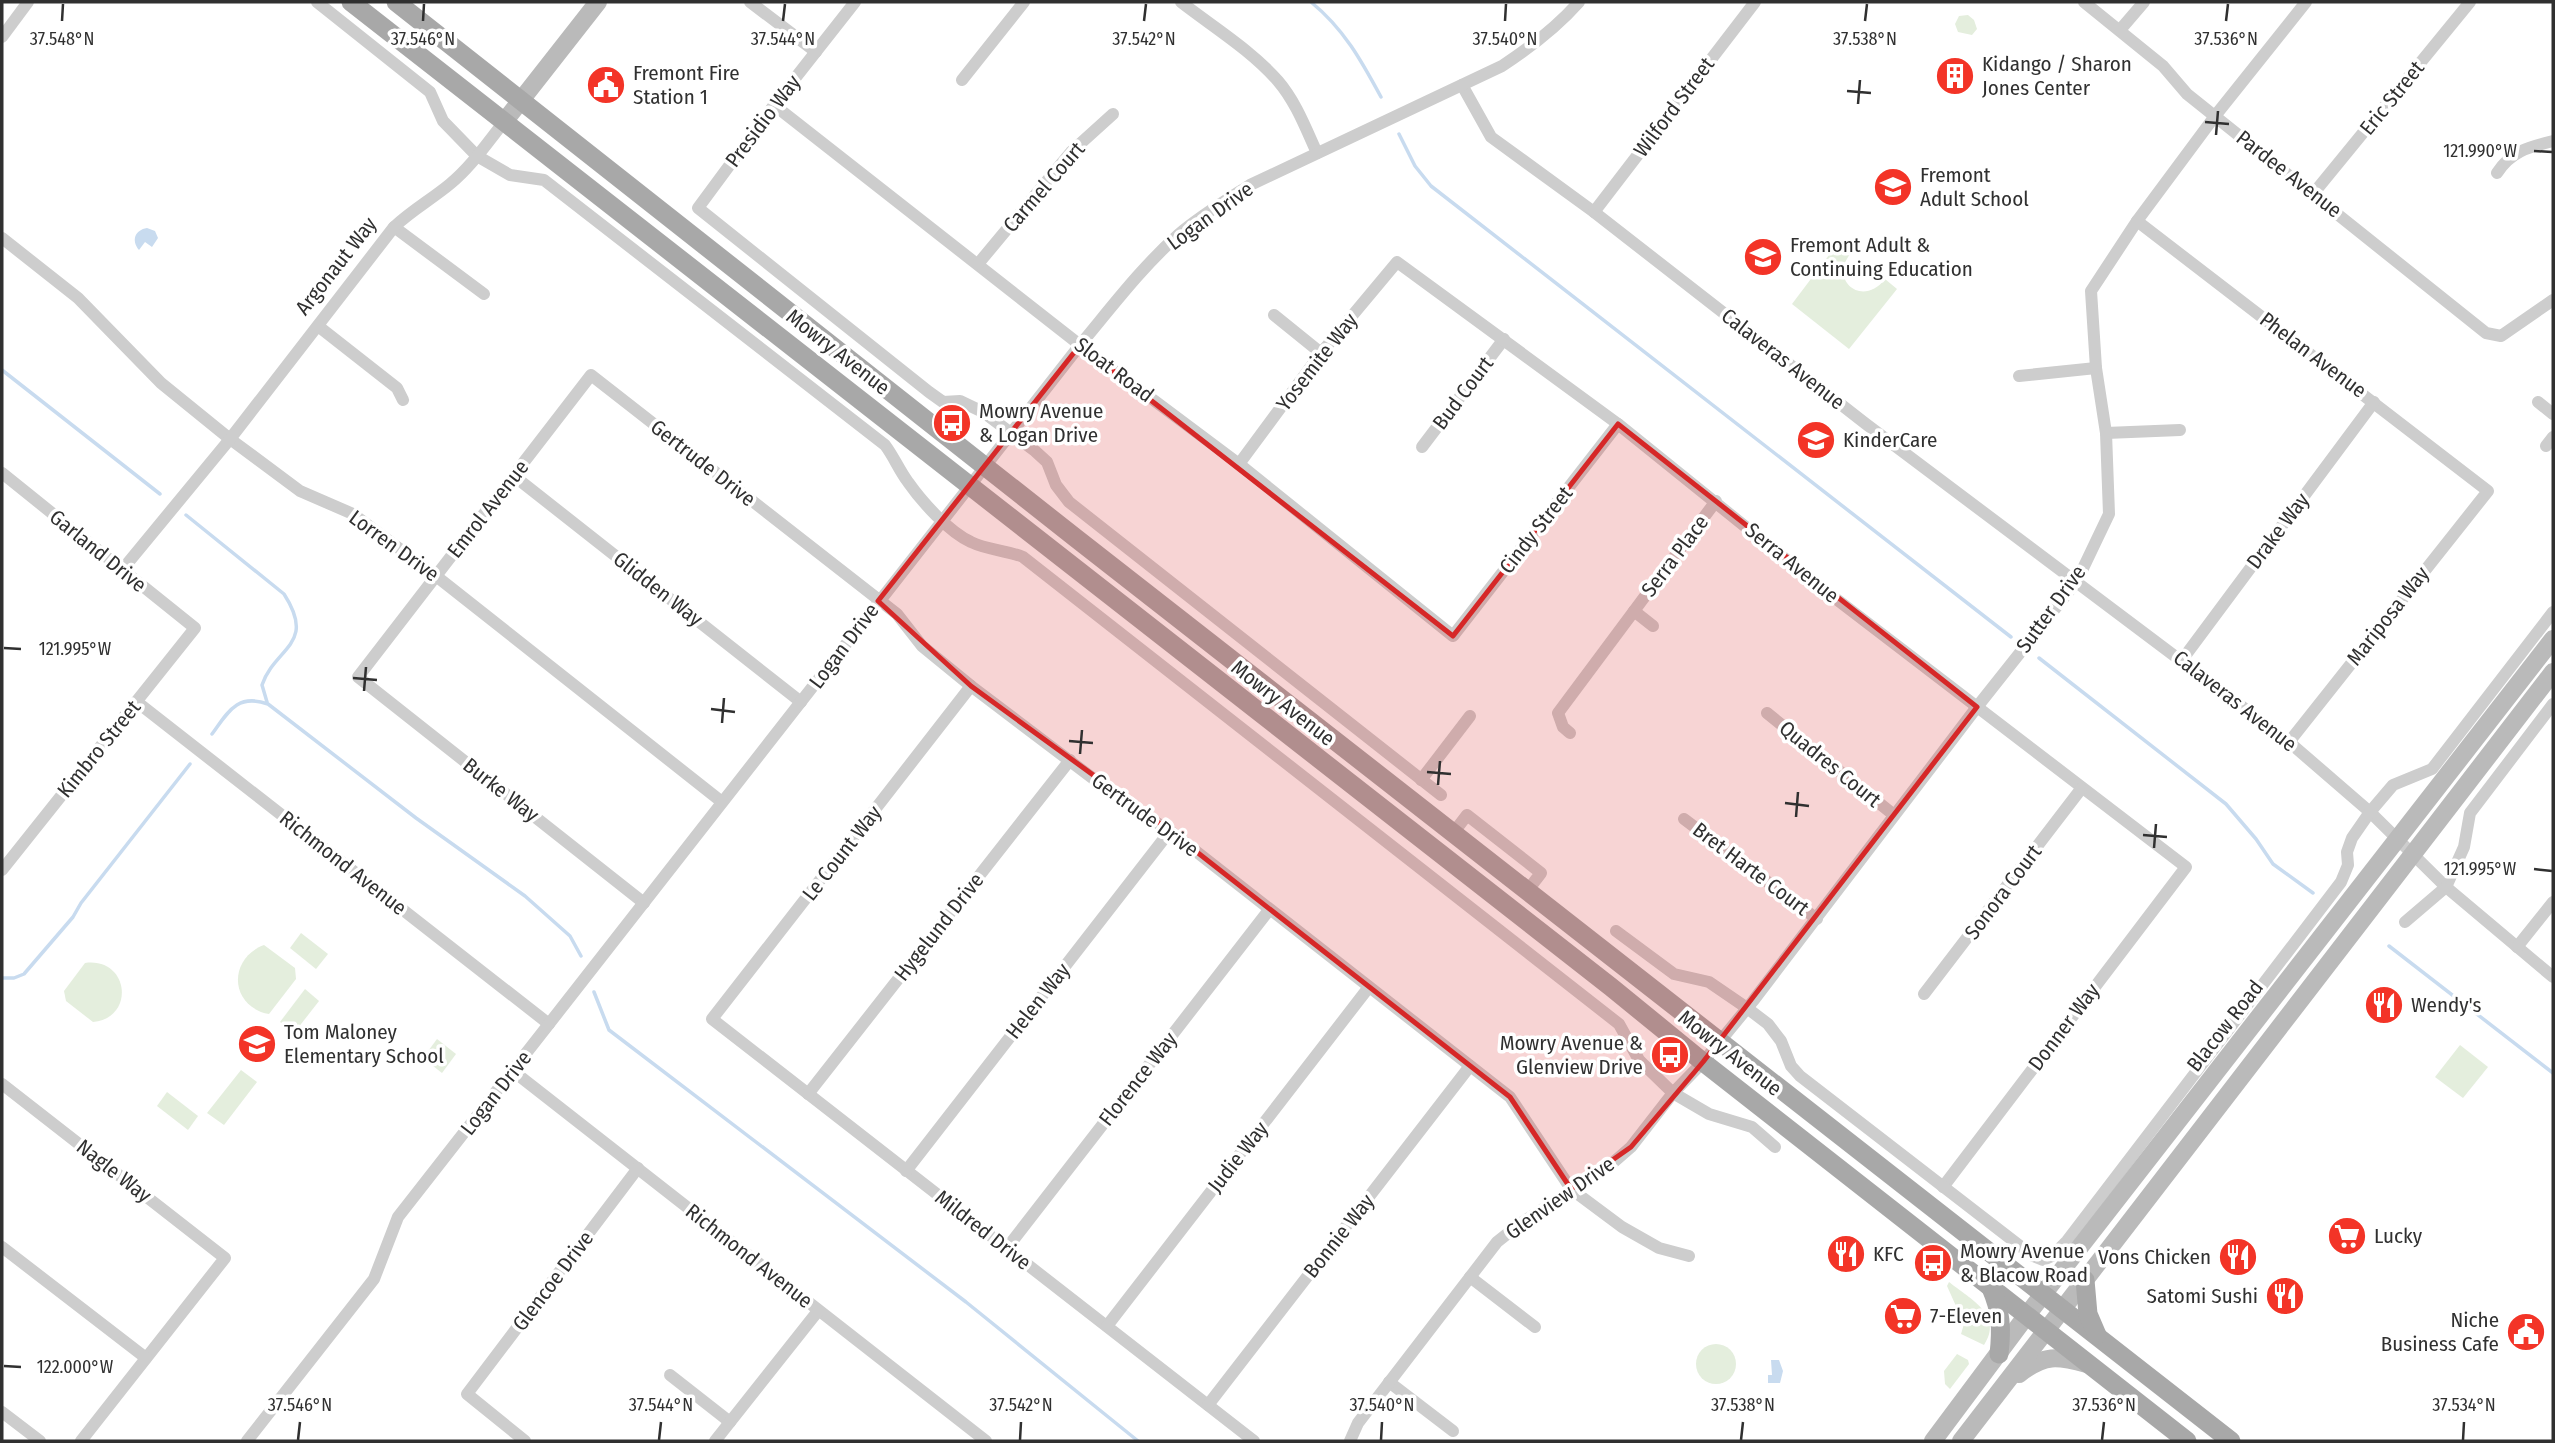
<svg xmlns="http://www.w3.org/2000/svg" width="2555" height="1443" viewBox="0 0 2555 1443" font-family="'Fira Sans Condensed',sans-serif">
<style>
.green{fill:#e4eedd}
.water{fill:#c8dbef}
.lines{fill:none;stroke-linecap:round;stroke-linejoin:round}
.stream{stroke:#c8dbef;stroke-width:3.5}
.street{stroke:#cdcdcd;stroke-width:12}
.secondary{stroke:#bababa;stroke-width:18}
.primary{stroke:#a8a8a8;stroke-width:19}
.marked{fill:#d62828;fill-opacity:0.2;stroke:#d62828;stroke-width:5;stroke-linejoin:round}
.ticks{fill:none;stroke:#303030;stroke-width:2.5}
.labels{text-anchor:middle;stroke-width:7;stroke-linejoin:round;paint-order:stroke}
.poi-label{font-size:21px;fill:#303030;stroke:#fff;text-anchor:start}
.street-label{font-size:21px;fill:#303030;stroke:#fff}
.ticks-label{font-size:18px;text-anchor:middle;fill:#303030;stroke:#fff;stroke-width:7;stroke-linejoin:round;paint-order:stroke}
</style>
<rect width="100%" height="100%" fill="#fff"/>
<!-- green -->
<g class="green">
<polygon points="1968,15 1974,20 1977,29 1972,35 1958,32 1955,24 1959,16"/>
<path d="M1838 243 1851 253C1828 281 1863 308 1885 279L1897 289 1849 349 1792 304Z"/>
<polygon points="301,933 328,954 316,969 290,948"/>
<path d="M264 945 295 968 296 979 269 1014C230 1007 227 959 264 945Z"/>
<path d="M85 963C129 957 136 1018 93 1022L66 1001 64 991Z"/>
<polygon points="305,989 319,1001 294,1033 280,1022"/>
<polygon points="437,1039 456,1054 442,1073 423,1058"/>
<polygon points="2460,1045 2488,1067 2463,1098 2435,1077"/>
<polygon points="241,1070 257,1082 224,1125 207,1113"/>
<polygon points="167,1092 198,1116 188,1130 157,1106"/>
<path d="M1949 1282C1970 1299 2004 1315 1984 1345L1961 1334 1964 1324 1947 1286Z"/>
<circle cx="1716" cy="1364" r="20"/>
<polygon points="1957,1354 1968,1360 1969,1364 1950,1389 1945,1384 1944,1371"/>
</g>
<!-- water -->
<g class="water">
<path d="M147 228 155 231 158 238 152 247 145 242 139 250C131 240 135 230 147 228Z"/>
<polygon points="1771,1360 1779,1360 1783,1371 1780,1383 1768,1383 1768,1375 1772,1375"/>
</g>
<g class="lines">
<!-- stream -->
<g class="stream">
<path d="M1311 2C1344 29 1361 60 1381 97"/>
<polyline points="1399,134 1415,166 1431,186 2011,637"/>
<polyline points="2,370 160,494"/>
<path d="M186 515 284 594C317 645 275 647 262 685L267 702"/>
<polyline points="2039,658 2226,804 2256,839 2273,864 2313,893"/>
<path d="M212 734C228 712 237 693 268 704L416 818 525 896 570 936 581 956"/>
<polyline points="2389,946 2553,1073"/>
<polyline points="2,978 14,978 24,974 73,917 81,903 190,764"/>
<polyline points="594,992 609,1030 966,1302 1138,1441"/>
</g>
<!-- street -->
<g class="street">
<path d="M317 2 430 92 443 121 477 156 510 175 544 180 885 445C894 457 899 470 908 482 922 502 949 532 971 542 987 550 1006 550 1023 557L1619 1024 1639 1060 1673 1093 1709 1114 1752 1127 1775 1147"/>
<polyline points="750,2 816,52"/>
<polyline points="855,2 774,105 698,208 929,392 943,402 960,401 983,412 1035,451 1047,462 1056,485 1069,502 1441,795"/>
<path d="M1181 2C1213 27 1251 50 1278 81 1296 102 1306 129 1317 153"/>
<polyline points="2084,2 2163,66 2187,94 2486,333 2501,336 2553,300"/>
<polyline points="2120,30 2144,2"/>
<polyline points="2,37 28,2"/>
<polyline points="962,80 1024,2"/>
<polyline points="1462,85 1491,137 1594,212 1866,424 2289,742 2370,812 2446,887 2553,977"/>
<polyline points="774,105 1080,345 1239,464 1453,636 1618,424"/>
<path d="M2497 173C2511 151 2529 147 2553 141"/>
<polyline points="2313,194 2470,2"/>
<polyline points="1594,212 1755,2"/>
<polyline points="2137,221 2488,491 2289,742"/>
<polyline points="394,227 484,294"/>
<polyline points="2,238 78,298 161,383 230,439 300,491 353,514 436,576 722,802"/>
<polyline points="978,264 1071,152 1113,114"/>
<polyline points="1274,315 1321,353"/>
<polyline points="318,326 397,388 403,400"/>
<polyline points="2019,376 2096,368"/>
<polyline points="2538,402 2553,414"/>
<polyline points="2106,433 2180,430"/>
<polyline points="2546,446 2553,437"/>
<polyline points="1422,447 1504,339"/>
<polyline points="1239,464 1321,353 1397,262 1618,424 1814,582 2186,867 1943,1187"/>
<polyline points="2,473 195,628 2,870"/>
<polyline points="514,476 801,702"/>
<path d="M122 570 230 439 394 227C412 210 432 199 450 184 471 167 487 143 504 122"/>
<polyline points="1634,611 1653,626"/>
<polyline points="2182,660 2374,402"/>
<polyline points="971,686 712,1019 1254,1441"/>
<polyline points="137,702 549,1024"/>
<polyline points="1767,713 1894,815"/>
<polyline points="1570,733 1563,727 1558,713 1716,501"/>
<polyline points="1421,780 1470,716"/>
<polyline points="1684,819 1817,919"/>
<polyline points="1454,832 1467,815 1541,873 1528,890"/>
<polyline points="644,903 358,677 591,375 897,614 922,646 971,686 1128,805 1170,831 1510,1097 1571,1189 1622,1227 1659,1248 1689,1256"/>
<polyline points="2405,922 2446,887 2464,847 2470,813 2553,704"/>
<polyline points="1616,931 1674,974 1709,982 1747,1008 1768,1024 1781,1041 1791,1066 1800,1076 2033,1256 2043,1260 2052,1256 2067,1241 2341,882 2348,865 2347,852 2352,838 2370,812 2393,785 2432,769 2553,612"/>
<polyline points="2517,947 2553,902"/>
<polyline points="1924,994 2081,789"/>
<polyline points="513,1071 986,1441"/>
<polyline points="2,1084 225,1258 81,1441"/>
<polyline points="808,1094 1070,760"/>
<polyline points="906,1171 1170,831"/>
<polyline points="2,1247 146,1358"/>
<polyline points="1007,1248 1269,910"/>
<polyline points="1470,1277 1535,1327"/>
<polyline points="1107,1326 1369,987"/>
<polyline points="670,1375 730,1422"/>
<polyline points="1389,1382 1453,1431"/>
<polyline points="1208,1405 1470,1066"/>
<polyline points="2,1412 40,1441"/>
<path d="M247 1441 374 1279 398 1217 1080 345C1111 308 1141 268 1178 235 1200 216 1225 201 1250 185L1502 66C1531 47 1556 28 1579 2"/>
<polyline points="525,1441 467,1394 638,1168"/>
<polyline points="715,1441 818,1311"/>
<polyline points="1350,1441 1358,1423 1497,1242 1521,1223 1608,1167 1631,1147 1673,1093 1703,1062 1753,1001 1977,707 2077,581 2109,514 2106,433 2096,368 2091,291 2137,221 2215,116 2306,2"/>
</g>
<!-- secondary -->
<g class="secondary">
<polyline points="504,122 598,2"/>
<path d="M2019 1374C2045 1354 2057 1356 2087 1364"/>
<polyline points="1933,1441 2027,1315 2553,639"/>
<polyline points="1961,1441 2553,672"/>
</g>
<!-- primary -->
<g class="primary">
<polyline points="351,2 1611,987 1703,1062 2187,1441"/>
<polyline points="396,2 1077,539 2231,1441"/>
<polyline points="2085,1280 2088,1314 2097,1335"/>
<path d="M1991 1288C2001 1311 2002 1328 1999 1354"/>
</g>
</g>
<!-- marked area -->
<path class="marked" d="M1080 345 1453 636 1618 424 1977 707 1703 1062 1631 1147 1571 1189 1510 1097 1170 831 971 686 878 601Z"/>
<!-- ticks -->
<path class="ticks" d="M62 21 63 4M423 21 424 4M783 21 785 4M1144 21 1146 4M1505 21 1506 4M1865 21 1867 4M2226 21 2228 4M1847 91 1871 93M1858 104 1860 80M2205 122 2229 124M2216 135 2218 111M2534 151 2552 152M4 648 21 649M353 678 377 680M364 691 366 667M711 709 735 712M722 723 724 698M1069 741 1093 743M1080 754 1082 730M1427 772 1451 774M1438 785 1440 761M1785 803 1809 806M1796 817 1798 792M2143 835 2167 837M2154 848 2156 824M2534 869 2552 871M4 1366 21 1367M298 1440 300 1422M659 1440 661 1422M1020 1440 1021 1422M1381 1440 1382 1422M1741 1440 1743 1422M2102 1440 2104 1422M2463 1440 2464 1422"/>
<!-- icons -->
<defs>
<g id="building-disc" transform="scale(2.0125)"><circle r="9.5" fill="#f33427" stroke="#fff"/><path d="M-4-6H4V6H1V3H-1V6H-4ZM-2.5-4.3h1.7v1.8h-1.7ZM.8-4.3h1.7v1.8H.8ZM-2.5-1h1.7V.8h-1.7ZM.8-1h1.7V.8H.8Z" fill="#fff"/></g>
<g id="civic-disc" transform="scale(2.0125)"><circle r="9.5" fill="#f33427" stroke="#fff"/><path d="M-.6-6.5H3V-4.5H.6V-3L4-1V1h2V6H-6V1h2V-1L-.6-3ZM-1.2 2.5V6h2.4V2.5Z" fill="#fff"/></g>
<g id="school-disc" transform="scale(2.0125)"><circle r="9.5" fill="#f33427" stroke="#fff"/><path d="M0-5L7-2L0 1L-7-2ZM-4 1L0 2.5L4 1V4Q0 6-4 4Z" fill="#fff"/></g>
<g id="university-disc" transform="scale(2.0125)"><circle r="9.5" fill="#f33427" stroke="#fff"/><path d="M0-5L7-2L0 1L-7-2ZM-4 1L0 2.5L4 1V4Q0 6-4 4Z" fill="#fff"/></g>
<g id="bus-disc" transform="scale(2.0125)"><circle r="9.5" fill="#f33427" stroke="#fff"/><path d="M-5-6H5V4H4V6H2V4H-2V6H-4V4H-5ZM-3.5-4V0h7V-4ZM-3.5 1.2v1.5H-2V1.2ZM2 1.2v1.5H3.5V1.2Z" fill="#fff"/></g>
<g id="restaurant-disc" transform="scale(2.0125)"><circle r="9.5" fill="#f33427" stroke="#fff"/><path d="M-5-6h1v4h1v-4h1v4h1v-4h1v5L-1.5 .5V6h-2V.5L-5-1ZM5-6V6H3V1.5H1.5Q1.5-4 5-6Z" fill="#fff"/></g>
<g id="supermarket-disc" transform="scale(2.0125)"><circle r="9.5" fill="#f33427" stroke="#fff"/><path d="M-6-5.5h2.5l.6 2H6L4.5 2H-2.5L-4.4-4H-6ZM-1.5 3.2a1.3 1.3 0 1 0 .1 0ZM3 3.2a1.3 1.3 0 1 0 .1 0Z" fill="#fff"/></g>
</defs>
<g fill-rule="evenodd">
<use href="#building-disc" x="1955" y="76"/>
<use href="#civic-disc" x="606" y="85"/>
<use href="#school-disc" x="1893" y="187"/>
<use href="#university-disc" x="1763" y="257"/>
<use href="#bus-disc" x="952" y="423"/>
<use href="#school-disc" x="1816" y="440"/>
<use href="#restaurant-disc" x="2384" y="1005"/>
<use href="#school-disc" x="257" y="1044"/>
<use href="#bus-disc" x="1670" y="1055"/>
<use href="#supermarket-disc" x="2347" y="1236"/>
<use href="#restaurant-disc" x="1846" y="1254"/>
<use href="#restaurant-disc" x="2238" y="1257"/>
<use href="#bus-disc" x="1933" y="1263"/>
<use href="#restaurant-disc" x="2285" y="1296"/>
<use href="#supermarket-disc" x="1903" y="1316"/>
<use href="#civic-disc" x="2526" y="1332"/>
</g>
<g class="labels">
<!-- poi labels -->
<g class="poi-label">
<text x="1982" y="71">Kidango / Sharon<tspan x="1982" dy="24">Jones Center</tspan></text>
<text x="633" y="80">Fremont Fire<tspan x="633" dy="24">Station 1</tspan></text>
<text x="1920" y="182">Fremont<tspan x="1920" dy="24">Adult School</tspan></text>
<text x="1790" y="252">Fremont Adult &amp;<tspan x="1790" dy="24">Continuing Education</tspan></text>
<text x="979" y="418">Mowry Avenue<tspan x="979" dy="24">&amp; Logan Drive</tspan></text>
<text x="1843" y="447">KinderCare</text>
<text x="2411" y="1012">Wendy's</text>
<text x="284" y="1039">Tom Maloney<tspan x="284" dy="24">Elementary School</tspan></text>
<text x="1643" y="1050" text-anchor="end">Mowry Avenue &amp;<tspan x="1643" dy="24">Glenview Drive</tspan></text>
<text x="2374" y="1243">Lucky</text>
<text x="1960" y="1258">Mowry Avenue<tspan x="1960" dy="24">&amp; Blacow Road</tspan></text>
<text x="1873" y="1261">KFC</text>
<text x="2211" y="1264" text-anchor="end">Vons Chicken</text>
<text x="2258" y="1303" text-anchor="end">Satomi Sushi</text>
<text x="1930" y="1323">7-Eleven</text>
<text x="2499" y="1327" text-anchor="end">Niche<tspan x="2499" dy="24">Business Cafe</tspan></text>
</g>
<!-- street labels -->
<g class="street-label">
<text transform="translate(2392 98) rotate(-51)" y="7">Eric Street</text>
<text transform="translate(1674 107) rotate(-53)" y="7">Wilford Street</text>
<text transform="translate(763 121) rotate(-53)" y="7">Presidio Way</text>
<text transform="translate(2289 174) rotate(38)" y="7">Pardee Avenue</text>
<text transform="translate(1044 187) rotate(-49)" y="7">Carmel Court</text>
<text transform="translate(1210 216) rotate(-36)" y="7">Logan Drive</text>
<text transform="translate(336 266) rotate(-52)" y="7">Argonaut Way</text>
<text transform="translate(838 352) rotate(38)" y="7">Mowry Avenue</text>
<text transform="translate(2313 355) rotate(37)" y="7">Phelan Avenue</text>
<text transform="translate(1783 359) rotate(38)" y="7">Calaveras Avenue</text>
<text transform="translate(1317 362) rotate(-52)" y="7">Yosemite Way</text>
<text transform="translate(1114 370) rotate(37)" y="7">Sloat Road</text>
<text transform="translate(1463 393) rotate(-53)" y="7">Bud Court</text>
<text transform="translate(703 463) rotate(38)" y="7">Gertrude Drive</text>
<text transform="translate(488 509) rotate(-52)" y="7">Emrol Avenue</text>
<text transform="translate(1536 530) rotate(-52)" y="7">Cindy Street</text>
<text transform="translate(2278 531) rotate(-53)" y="7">Drake Way</text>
<text transform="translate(394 546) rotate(36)" y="7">Lorren Drive</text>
<text transform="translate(98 551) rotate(39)" y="7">Garland Drive</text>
<text transform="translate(1675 556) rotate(-53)" y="7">Serra Place</text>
<text transform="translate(1792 563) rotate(39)" y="7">Serra Avenue</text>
<text transform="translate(658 589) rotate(38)" y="7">Glidden Way</text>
<text transform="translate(2051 609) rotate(-54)" y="7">Sutter Drive</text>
<text transform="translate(2388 616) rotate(-52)" y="7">Mariposa Way</text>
<text transform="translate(844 646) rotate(-53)" y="7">Logan Drive</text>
<text transform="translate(2235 701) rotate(38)" y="7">Calaveras Avenue</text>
<text transform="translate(1283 703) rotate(38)" y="7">Mowry Avenue</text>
<text transform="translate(99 749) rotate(-51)" y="7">Kimbro Street</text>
<text transform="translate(1830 764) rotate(39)" y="7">Quadres Court</text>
<text transform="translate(501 790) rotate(38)" y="7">Burke Way</text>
<text transform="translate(1145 815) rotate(36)" y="7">Gertrude Drive</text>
<text transform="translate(842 853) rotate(-52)" y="7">Le Count Way</text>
<text transform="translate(343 863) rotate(38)" y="7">Richmond Avenue</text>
<text transform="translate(1751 869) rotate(37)" y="7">Bret Harte Court</text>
<text transform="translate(2003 892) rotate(-53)" y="7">Sonora Court</text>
<text transform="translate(939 927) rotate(-52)" y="7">Hygelund Drive</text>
<text transform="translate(1038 1001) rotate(-52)" y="7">Helen Way</text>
<text transform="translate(2225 1026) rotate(-52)" y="7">Blacow Road</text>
<text transform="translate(2064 1027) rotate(-53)" y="7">Donner Way</text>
<text transform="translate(1730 1053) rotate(38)" y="7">Mowry Avenue</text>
<text transform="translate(1138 1079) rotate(-52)" y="7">Florence Way</text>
<text transform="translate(496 1093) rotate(-52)" y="7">Logan Drive</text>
<text transform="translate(1238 1157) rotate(-52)" y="7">Judie Way</text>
<text transform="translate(114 1171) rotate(38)" y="7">Nagle Way</text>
<text transform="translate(1560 1198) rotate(-35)" y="7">Glenview Drive</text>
<text transform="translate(983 1230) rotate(38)" y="7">Mildred Drive</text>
<text transform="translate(1339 1236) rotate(-52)" y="7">Bonnie Way</text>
<text transform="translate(749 1256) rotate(38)" y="7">Richmond Avenue</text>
<text transform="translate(553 1281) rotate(-53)" y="7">Glencoe Drive</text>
</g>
</g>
<g class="ticks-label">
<text x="62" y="45">37.548°N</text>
<text x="423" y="45">37.546°N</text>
<text x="783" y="45">37.544°N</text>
<text x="1144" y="45">37.542°N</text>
<text x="1505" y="45">37.540°N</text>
<text x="1865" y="45">37.538°N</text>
<text x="2226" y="45">37.536°N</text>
<text x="2480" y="157">121.990°W</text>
<text x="75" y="655">121.995°W</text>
<text x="2480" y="875">121.995°W</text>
<text x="75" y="1373">122.000°W</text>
<text x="300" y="1411">37.546°N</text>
<text x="661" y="1411">37.544°N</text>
<text x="1021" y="1411">37.542°N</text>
<text x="1382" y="1411">37.540°N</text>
<text x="1743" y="1411">37.538°N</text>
<text x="2104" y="1411">37.536°N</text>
<text x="2464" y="1411">37.534°N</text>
</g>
<!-- border -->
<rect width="2555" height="1443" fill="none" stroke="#303030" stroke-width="7"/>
</svg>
